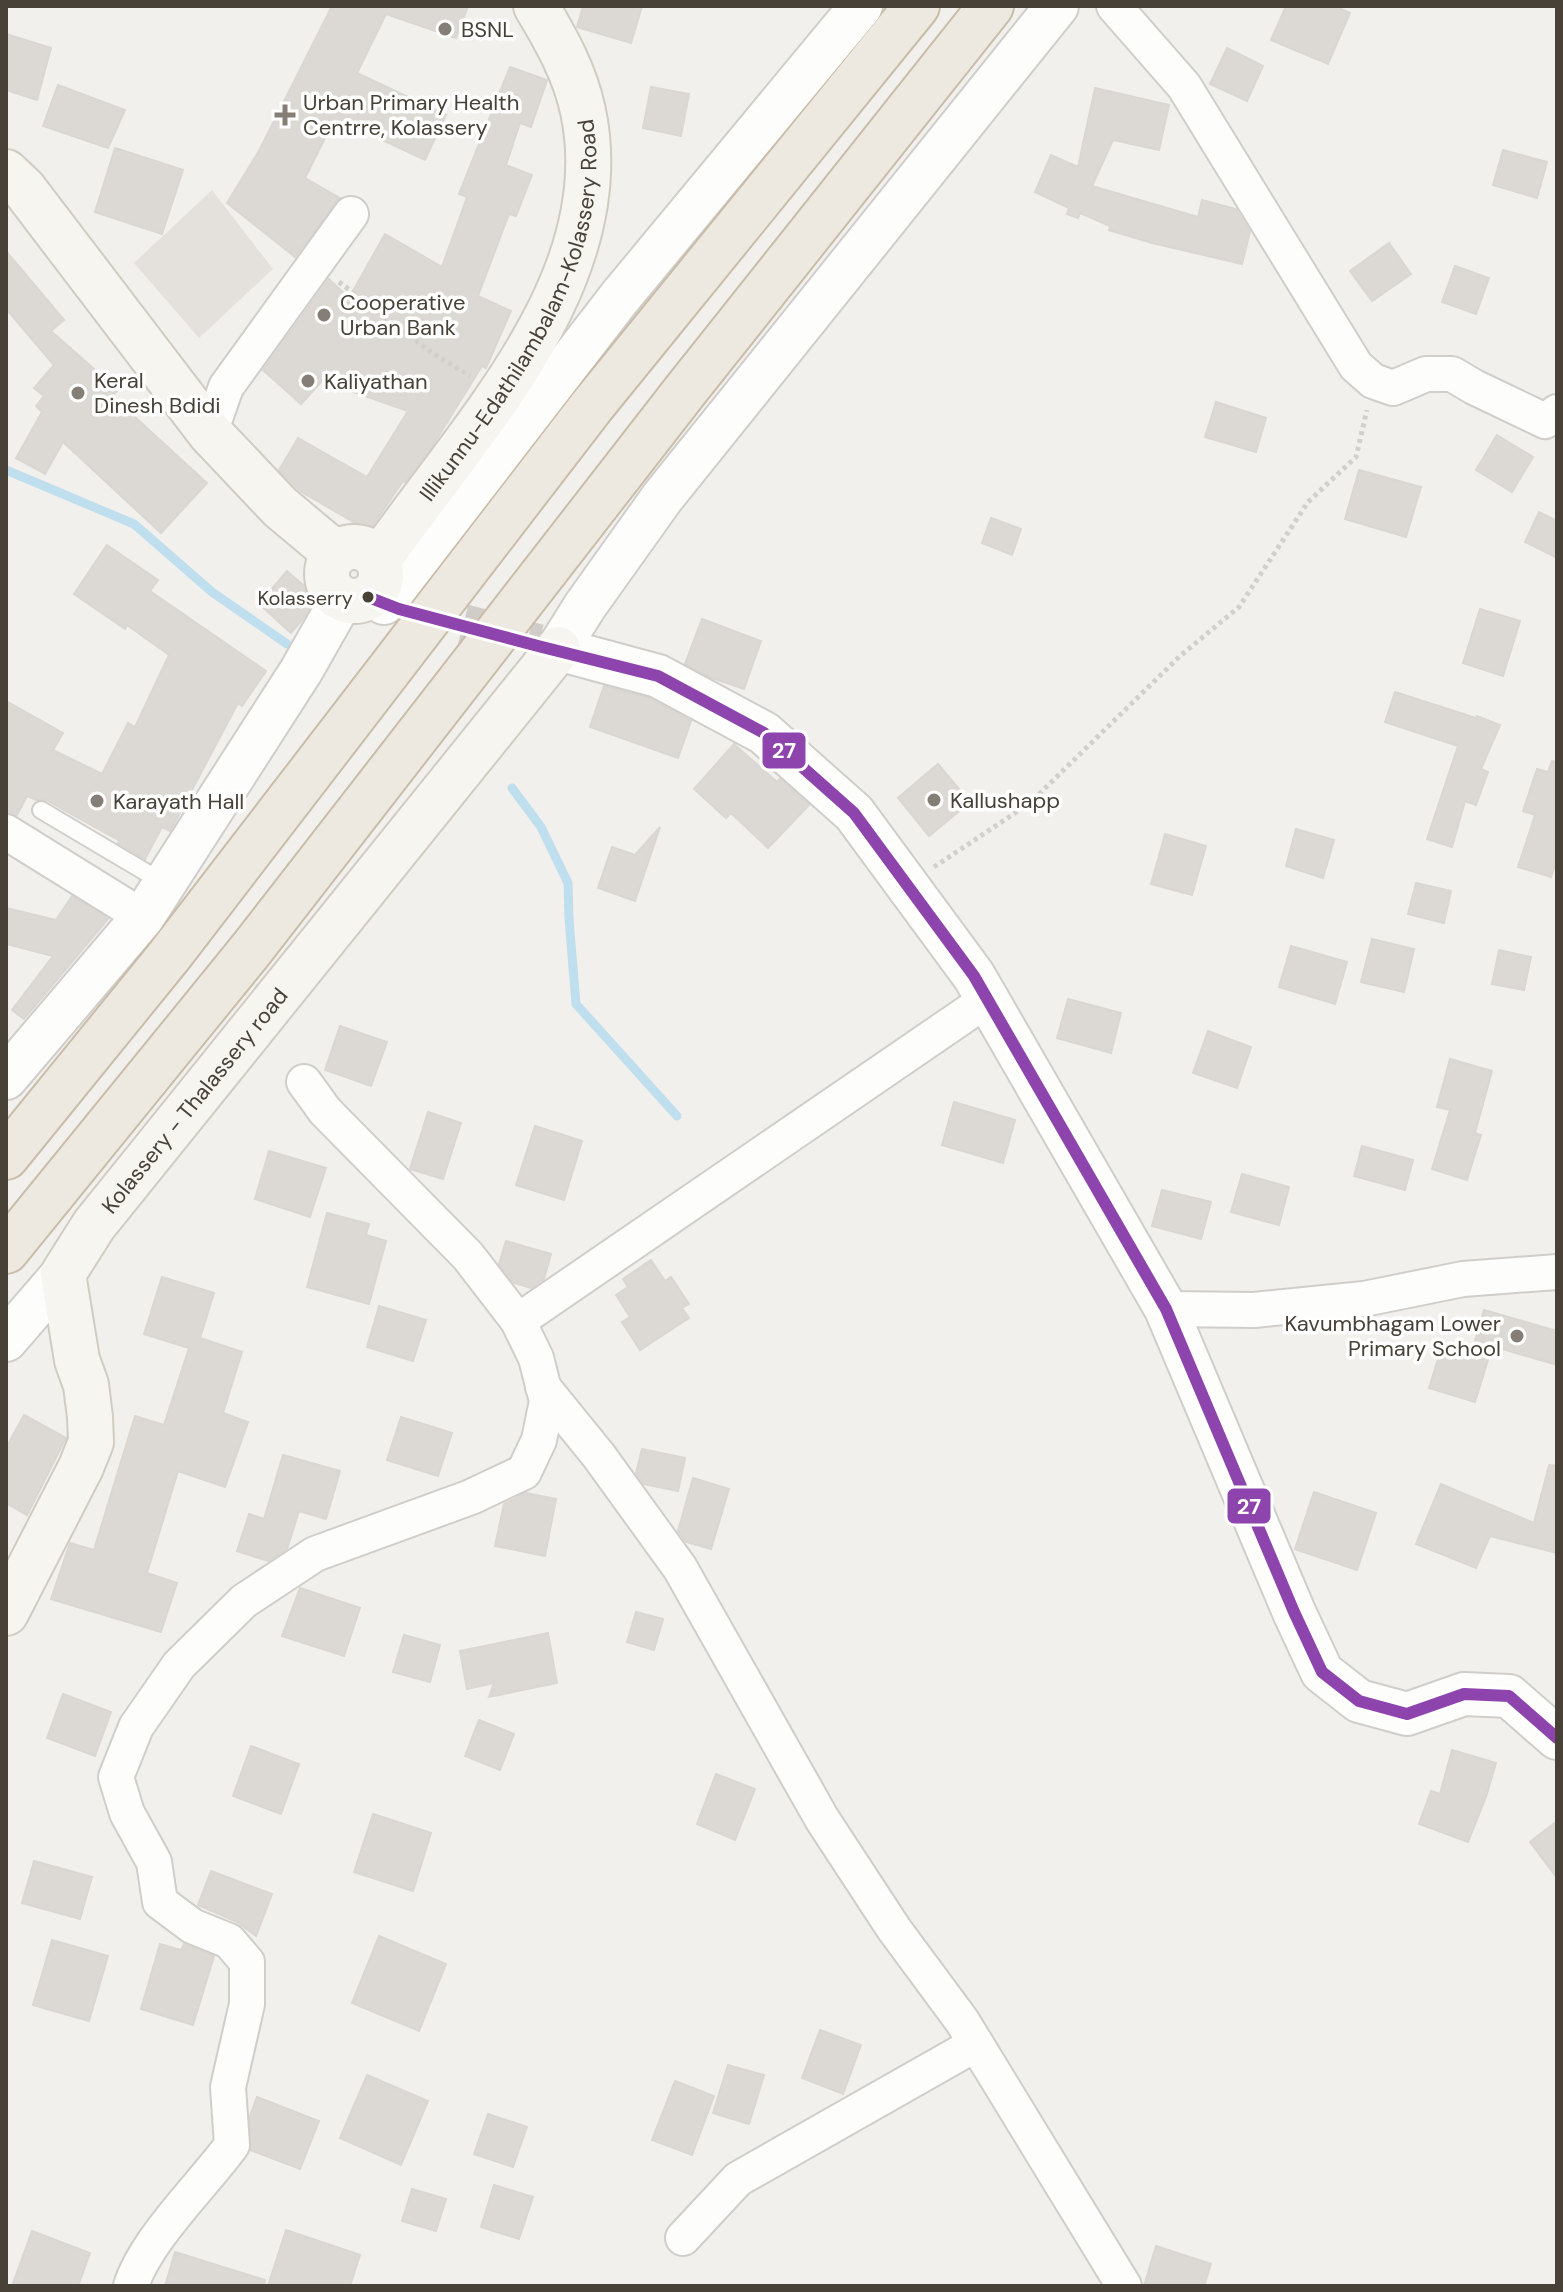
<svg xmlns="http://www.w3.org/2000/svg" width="1563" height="2292" viewBox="0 0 1563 2292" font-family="'DM Sans',sans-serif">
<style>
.parking{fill:#e4e1dd}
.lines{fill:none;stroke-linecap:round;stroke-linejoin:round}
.stream{stroke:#bfdeee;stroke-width:9}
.building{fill:#dcd9d5;stroke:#dad7d2;stroke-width:2}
.secondary-tunnel{stroke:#d0cdc8;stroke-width:44;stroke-dasharray:44 22;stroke-linecap:butt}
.service-casing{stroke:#d0ceca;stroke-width:20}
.minor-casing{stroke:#d0ceca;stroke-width:38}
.tertiary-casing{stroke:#d0ceca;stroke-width:46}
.secondary-casing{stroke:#d1ccc3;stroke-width:48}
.trunk-casing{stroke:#c9bca9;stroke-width:48}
.path{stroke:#d2d0cb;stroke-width:5;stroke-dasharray:4 4;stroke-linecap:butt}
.service{stroke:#fdfdfc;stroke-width:16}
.minor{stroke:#fdfdfc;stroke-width:34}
.tertiary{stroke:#fdfdfc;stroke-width:42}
.secondary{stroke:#f7f5f0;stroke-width:44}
.trunk{stroke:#eee9e0;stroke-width:44}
.bus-1-casing{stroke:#fff;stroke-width:18}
.bus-1{stroke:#8e44ad;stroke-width:12}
.poi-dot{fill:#847e77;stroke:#fff;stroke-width:3}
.bus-dot{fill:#484138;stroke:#fff;stroke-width:3}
.labels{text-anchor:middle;stroke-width:7;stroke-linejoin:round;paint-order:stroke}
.bus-label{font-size:20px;fill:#484138;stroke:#fff;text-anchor:end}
.poi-label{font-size:22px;fill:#484138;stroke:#fff;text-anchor:start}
.street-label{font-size:22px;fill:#484138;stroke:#fff}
.line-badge{stroke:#fff;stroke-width:3}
.badge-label{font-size:22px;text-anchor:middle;font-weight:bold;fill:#fff}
</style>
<rect width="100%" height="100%" fill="#f2f0ec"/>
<!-- parking -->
<polygon class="parking" points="212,190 273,269 199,338 134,263"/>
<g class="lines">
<!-- stream -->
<g class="stream">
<polyline points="6,470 134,524 212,592 287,644"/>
<polyline points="512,788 541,827 568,883 569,919 576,1004 677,1116"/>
</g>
</g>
<!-- building -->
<g class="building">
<polygon points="332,6 468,6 456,38 386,14 357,73 446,115 425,160 335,118 305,178 340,198 295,257 227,203 260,149"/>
<polygon points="583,6 642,6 631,43 577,27"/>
<polygon points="1286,6 1335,6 1350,13 1328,64 1271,40"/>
<polygon points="6,34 51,48 37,100 6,90"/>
<polygon points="1227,48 1263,66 1247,101 1210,84"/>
<polygon points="510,67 547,80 531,127 520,123 506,165 532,175 516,216 509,214 478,296 511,311 486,368 482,366 433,445 405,482 403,481 369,531 300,491 279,470 298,438 367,477 408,411 322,381 301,404 263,370 329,279 349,298 385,234 442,267 467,197 459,194"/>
<polygon points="58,85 125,110 108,148 43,126"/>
<polygon points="651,87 689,94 681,136 643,128"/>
<polygon points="1095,88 1169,105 1159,150 1113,140 1092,186 1198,217 1202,200 1236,209 1250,232 1242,264 1152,243 1109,230 1110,226 1080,213 1078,218 1067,214 1069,208 1035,192 1051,155 1078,167"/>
<polygon points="115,148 183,170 162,234 95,212"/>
<polygon points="1503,150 1547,162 1537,198 1493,185"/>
<polygon points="1389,243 1411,274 1372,301 1350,271"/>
<polygon points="6,251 64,320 51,331 118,390 112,396 207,483 161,533 63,442 45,474 16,458 42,412 36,406 44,396 34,388 54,365 6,309"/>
<polygon points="1455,266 1489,278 1476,314 1442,302"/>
<polygon points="1216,402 1266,418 1256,452 1205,437"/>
<polygon points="1497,435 1533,457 1512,492 1476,470"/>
<polygon points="1359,470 1421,487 1406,537 1345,519"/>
<polygon points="1539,512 1557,521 1557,558 1525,542"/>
<polygon points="991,518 1021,529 1012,555 982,543"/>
<polygon points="107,545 158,580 150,591 266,671 242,706 238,703 175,822 170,831 162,827 145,859 118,843 120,841 46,800 36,800 27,796 17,815 6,812 6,701 63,733 53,750 102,774 128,723 135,727 169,655 127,625 125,629 74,594"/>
<polygon points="287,571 316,596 303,619 291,633 259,604"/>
<polygon points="1480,609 1520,621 1503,676 1463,663"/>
<polygon points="702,619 761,641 744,689 712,678 685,664"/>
<polygon points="604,686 649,698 691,721 678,758 590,727"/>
<polygon points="1395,692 1476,718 1477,716 1500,725 1481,769 1488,772 1476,805 1465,801 1452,847 1427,839 1458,746 1385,722"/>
<polygon points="734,744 777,782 780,779 809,805 768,848 731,813 726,818 694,789"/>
<polygon points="1552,761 1557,762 1557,860 1551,877 1518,867 1535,815 1523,811 1537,769 1548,772"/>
<polygon points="938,764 970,802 929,836 898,798"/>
<polygon points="660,827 635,901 598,888 612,847 635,855"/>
<polygon points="1296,829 1334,840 1323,878 1286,866"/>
<polygon points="1165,834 1206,846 1192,895 1151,884"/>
<polygon points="1416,883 1451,891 1444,923 1408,914"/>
<polygon points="72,896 108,919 24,1019 12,1010 53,956 6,944 6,908 56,920"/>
<polygon points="1372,939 1414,949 1404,992 1361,982"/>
<polygon points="1291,946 1347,962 1335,1004 1279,987"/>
<polygon points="1499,950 1531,957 1524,990 1492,984"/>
<polygon points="1068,999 1121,1013 1111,1053 1057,1038"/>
<polygon points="340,1026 387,1042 371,1086 325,1070"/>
<polygon points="1208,1031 1251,1047 1237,1088 1193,1073"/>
<polygon points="1450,1059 1492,1071 1475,1133 1481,1135 1467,1180 1432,1169 1450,1110 1437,1107"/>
<polygon points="954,1102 1015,1120 1003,1163 942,1145"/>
<polygon points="428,1112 461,1123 443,1179 410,1169"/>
<polygon points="535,1126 582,1141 564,1200 516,1185"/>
<polygon points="1362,1146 1413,1160 1405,1190 1354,1176"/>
<polygon points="269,1151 326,1168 310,1217 255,1199"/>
<polygon points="1242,1174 1289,1187 1279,1225 1231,1212"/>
<polygon points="1162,1190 1211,1202 1201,1239 1152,1226"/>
<polygon points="327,1213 369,1224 366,1235 386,1241 369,1304 307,1287"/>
<polygon points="506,1241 551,1254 544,1279 531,1288 514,1283 499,1264"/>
<polygon points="651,1260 665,1281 671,1277 689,1304 682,1308 689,1318 640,1350 622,1322 630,1317 616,1295 628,1287 623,1279"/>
<polygon points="162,1277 214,1293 200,1338 242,1352 223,1413 248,1422 225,1487 178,1471 147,1573 177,1583 161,1632 51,1599 70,1543 94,1550 135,1416 164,1425 189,1348 144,1334"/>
<polygon points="379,1306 426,1320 413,1361 367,1347"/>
<polygon points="1484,1310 1557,1331 1557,1365 1475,1341"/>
<polygon points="1442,1346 1488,1360 1475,1402 1429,1388"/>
<polygon points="24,1415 66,1438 27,1515 6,1503 6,1448"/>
<polygon points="401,1417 452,1433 438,1476 387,1460"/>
<polygon points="642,1449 685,1458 678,1491 644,1484 636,1473"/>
<polygon points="283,1455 340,1471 326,1519 299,1511 287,1549 268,1561 237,1551 249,1514 264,1519"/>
<polygon points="1549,1465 1557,1466 1557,1553 1490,1536 1476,1568 1416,1544 1441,1484 1534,1523"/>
<polygon points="693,1478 729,1489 711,1549 686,1542 678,1531"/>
<polygon points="1314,1492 1376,1513 1357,1570 1295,1549"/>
<polygon points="526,1493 556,1499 545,1556 495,1546 504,1504"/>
<polygon points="300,1588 360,1608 344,1656 282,1636"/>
<polygon points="636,1612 663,1619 654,1650 627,1642"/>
<polygon points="548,1633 557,1683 489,1697 494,1683 467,1689 460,1651"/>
<polygon points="404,1635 440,1645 430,1682 393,1672"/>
<polygon points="63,1694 111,1712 95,1756 47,1738"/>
<polygon points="479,1720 514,1734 500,1770 465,1756"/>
<polygon points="251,1746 299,1764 281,1814 233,1796"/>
<polygon points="1452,1750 1496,1763 1486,1797 1468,1842 1419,1824 1431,1791 1440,1794"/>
<polygon points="716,1774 755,1789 735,1840 697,1824"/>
<polygon points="373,1814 431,1833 413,1891 354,1872"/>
<polygon points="1557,1821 1557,1878 1530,1842"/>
<polygon points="34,1861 92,1877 80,1919 22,1903"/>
<polygon points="211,1871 272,1894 256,1936 237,1922 198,1905"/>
<polygon points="379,1936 446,1964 419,2031 352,2003"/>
<polygon points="52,1940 108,1956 89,2021 33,2005"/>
<polygon points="160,1944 181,1950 184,1944 214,1956 193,2025 141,2009"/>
<polygon points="820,2030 861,2045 843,2094 802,2078"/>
<polygon points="728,2065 764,2075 749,2124 713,2113"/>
<polygon points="367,2075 428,2101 401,2165 340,2138"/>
<polygon points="675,2081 714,2096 692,2155 652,2140"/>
<polygon points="257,2097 319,2121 300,2169 250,2150 250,2116"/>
<polygon points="488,2114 527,2127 513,2167 474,2154"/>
<polygon points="494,2185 533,2197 519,2239 481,2227"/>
<polygon points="412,2189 446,2199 436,2231 402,2221"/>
<polygon points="286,2230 360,2255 350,2286 268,2286"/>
<polygon points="32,2231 90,2253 78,2286 12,2286"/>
<polygon points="1156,2246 1211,2264 1204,2286 1144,2286"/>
<polygon points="175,2252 265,2280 264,2286 165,2286"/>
</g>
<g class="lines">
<!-- secondary-tunnel -->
<polyline class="secondary-tunnel" points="399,609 538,646"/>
<!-- service casing -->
<g class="service-casing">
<polyline id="service" points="41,810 164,883"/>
</g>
<!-- minor casing -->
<g class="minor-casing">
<g id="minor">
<polyline points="1114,6 1184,86 1356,366 1373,381 1393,388 1426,374 1452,374 1474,387 1545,421 1557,412"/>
<polyline points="210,433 226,387 351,214"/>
<polyline points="6,832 143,917"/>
<polyline points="1166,1309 1254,1310 1364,1299 1463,1279 1557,1272"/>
<polyline points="518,1321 988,999"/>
<polyline points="543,1387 599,1456 680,1568 822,1819 894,1929 962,2021 1124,2286"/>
<polyline points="683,2238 738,2179 976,2044"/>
<path d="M131 2286C146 2239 202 2186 232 2145L228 2087 247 2004V1962L229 1941 192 1926 160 1902 154 1862 127 1813 116 1777 136 1727 179 1665 244 1601 315 1554 471 1497 524 1472 539 1440 547 1401 536 1358 518 1321 468 1256 325 1111 304 1082"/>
</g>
</g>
<!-- tertiary casing -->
<g class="tertiary-casing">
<g id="tertiary">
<polyline points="1057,6 662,498 585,606 558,649 658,676 764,733 854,813 974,976 1166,1309 1294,1612 1322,1672 1359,1701 1407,1714 1464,1694 1509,1696 1557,1738"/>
<polyline points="384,603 620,297 861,6"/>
<polyline points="6,1078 143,917 301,671 342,599"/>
<polyline points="6,1340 63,1274"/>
</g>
</g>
<!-- secondary casing -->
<g class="secondary-casing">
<g id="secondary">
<polyline points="6,172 24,189 210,433 280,507 335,553"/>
<circle cx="354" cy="574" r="27"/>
<path id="s1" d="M378 561C467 432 619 280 583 111 575 73 556 39 536 6"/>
<path id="s2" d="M6 1613 81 1467 91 1442 90 1417 86 1385 77 1360 63 1274 94 1225 558 649"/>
</g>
</g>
<!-- trunk casing -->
<g class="trunk-casing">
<g id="trunk">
<polyline points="6,1157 170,955 592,406 917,6"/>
<polyline points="6,1251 250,951 685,391 991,6"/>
</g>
</g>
<!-- path -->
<g class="path">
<polyline points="339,282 432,353 470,376"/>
<polyline points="934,867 1030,803 1180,656 1239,607 1308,502 1356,457 1367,410"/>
</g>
<!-- service -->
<use href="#service" class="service"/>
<!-- minor -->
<use href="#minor" class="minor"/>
<!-- tertiary -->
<use href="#tertiary" class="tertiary"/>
<!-- secondary -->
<use href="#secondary" class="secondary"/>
<!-- trunk -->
<use href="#trunk" class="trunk"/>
<!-- bus-1 casing -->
<g class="bus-1-casing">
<polyline id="bus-1" points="368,597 399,609 538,646 658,676 764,733 854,813 974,976 1166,1309 1294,1612 1322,1672 1359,1701 1407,1714 1464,1694 1509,1696 1557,1738"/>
</g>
<!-- bus-1 -->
<use href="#bus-1" class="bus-1"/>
</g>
<!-- markers -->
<g class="poi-dot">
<circle cx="445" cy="29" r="8"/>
<path d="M281 103h8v8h8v8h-8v8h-8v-8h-8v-8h8z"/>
<circle cx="324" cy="315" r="8"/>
<circle cx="308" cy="381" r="8"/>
<circle cx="78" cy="393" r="8"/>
<circle cx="934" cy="800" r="8"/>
<circle cx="97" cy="801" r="8"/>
<circle cx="1517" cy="1336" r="8"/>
</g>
<circle class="bus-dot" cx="368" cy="597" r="7"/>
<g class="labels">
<!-- bus labels -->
<g class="bus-label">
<text x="353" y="605">Kolasserry</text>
</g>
<!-- poi labels -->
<g class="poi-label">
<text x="461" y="37">BSNL</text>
<text x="303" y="110">Urban Primary Health<tspan x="303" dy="25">Centrre, Kolassery</tspan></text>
<text x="340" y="310">Cooperative<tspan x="340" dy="25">Urban Bank</tspan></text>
<text x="94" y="388">Keral<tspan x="94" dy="25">Dinesh Bdidi</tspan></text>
<text x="324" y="389">Kaliyathan</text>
<text x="950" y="808">Kallushapp</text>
<text x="113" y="809">Karayath Hall</text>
<text x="1501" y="1331" text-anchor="end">Kavumbhagam Lower<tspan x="1501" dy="25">Primary School</tspan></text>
</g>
<!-- street labels -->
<g class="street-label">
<text dy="8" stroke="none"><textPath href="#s1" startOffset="290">Illikunnu-Edathilambalam-Kolassery Road</textPath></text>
<text dy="8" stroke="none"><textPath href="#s2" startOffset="580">Kolassery - Thalassery road</textPath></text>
</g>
</g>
<g class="line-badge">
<rect x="761" y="731" width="46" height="39" rx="8" fill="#8e44ad"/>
<rect x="1226" y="1487" width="46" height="38" rx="8" fill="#8e44ad"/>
</g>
<g class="badge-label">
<text x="784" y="758">27</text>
<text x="1249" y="1514">27</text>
</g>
<!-- border -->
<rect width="1563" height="2292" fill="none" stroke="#484138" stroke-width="16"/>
</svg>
